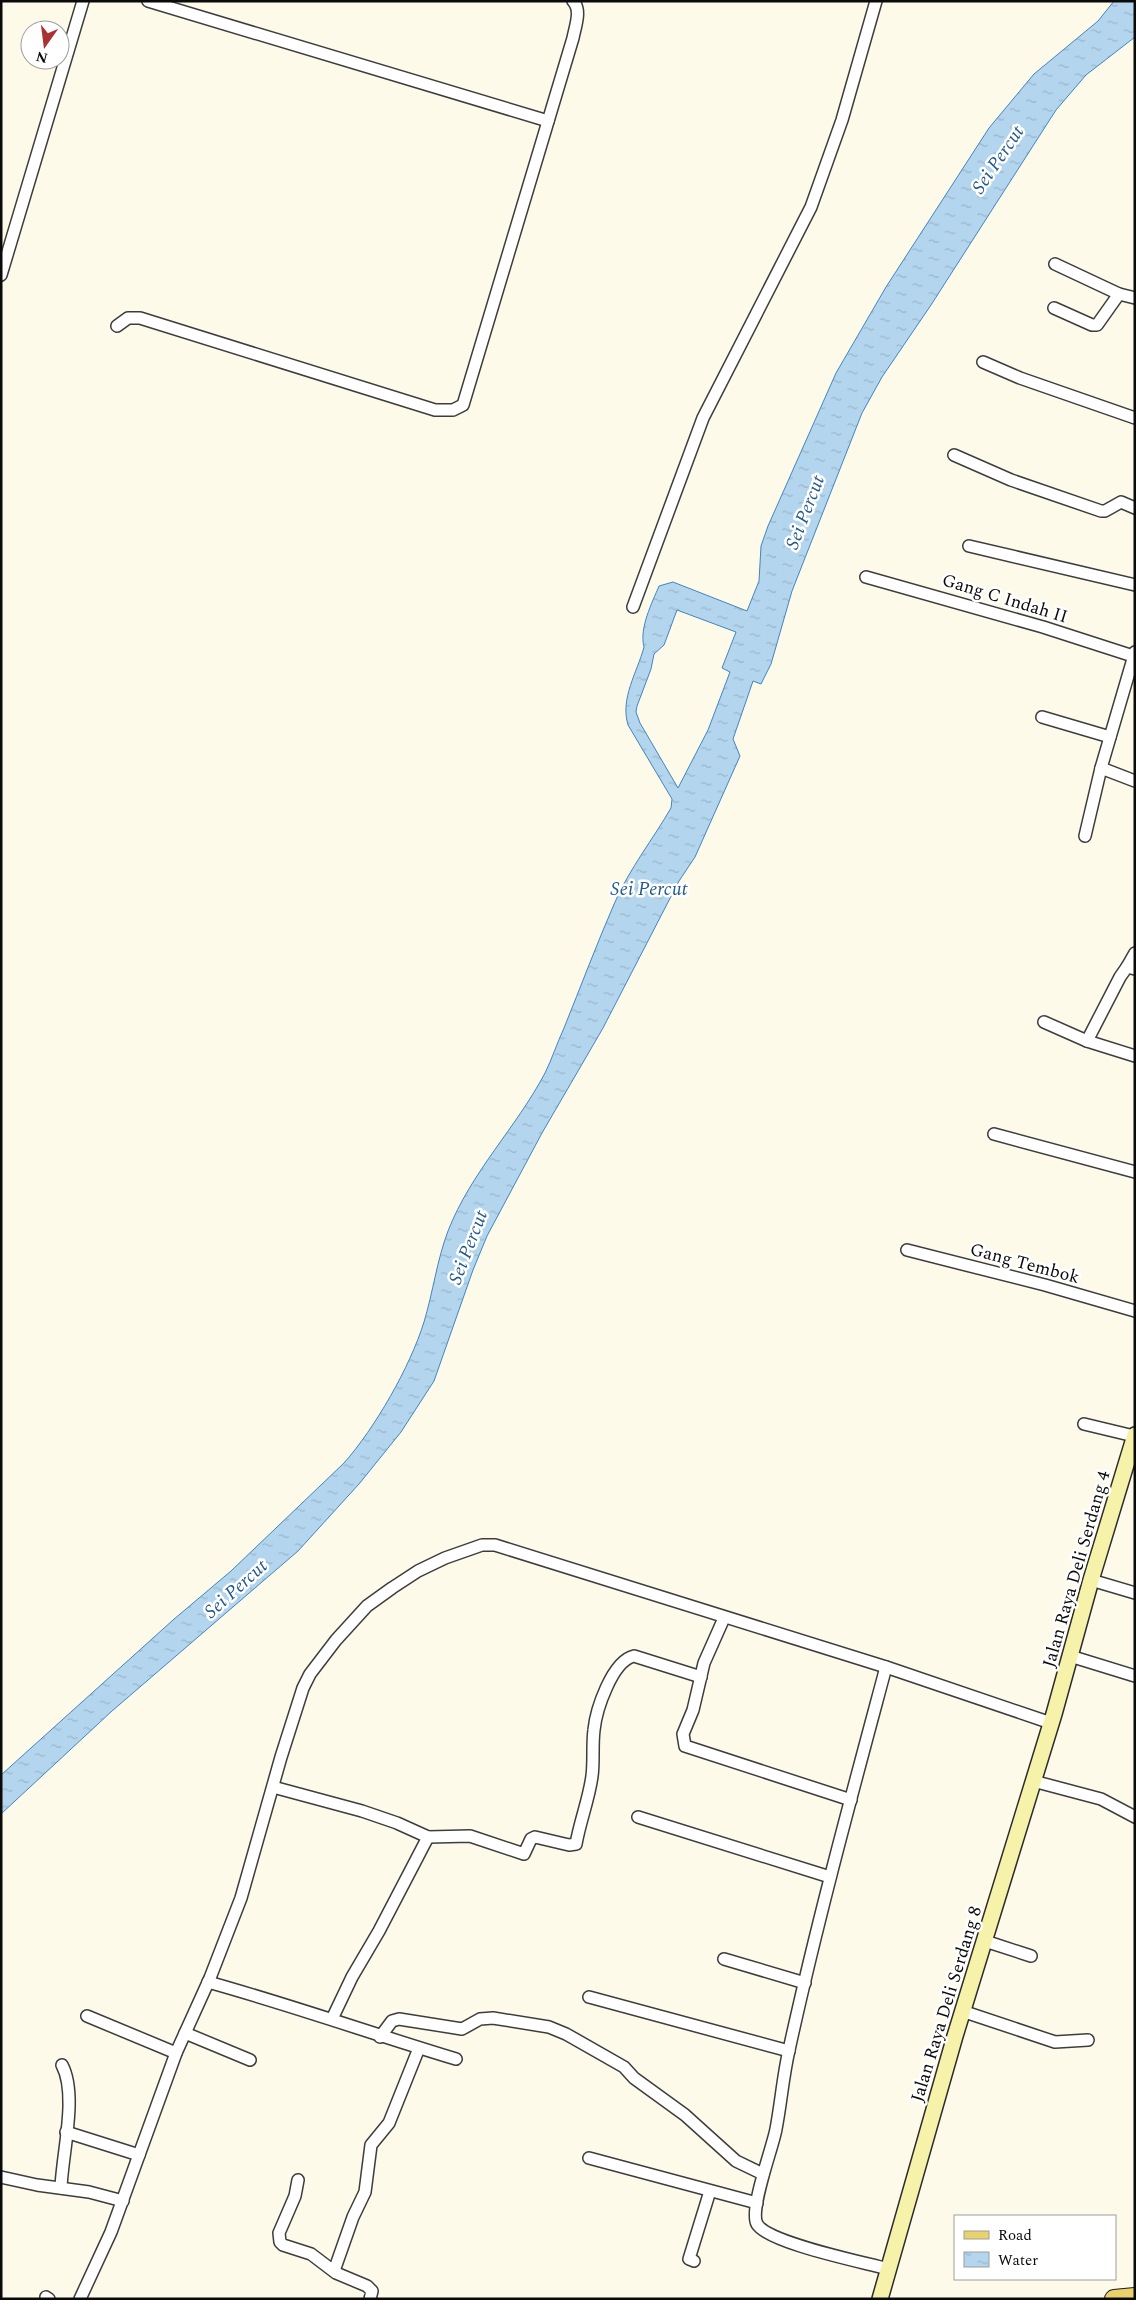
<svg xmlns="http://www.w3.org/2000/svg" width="1136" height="2300" viewBox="0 0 1136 2300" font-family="Spectral,serif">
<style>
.water{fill:url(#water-ripples);stroke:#4285bd;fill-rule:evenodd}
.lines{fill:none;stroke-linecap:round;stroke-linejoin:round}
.street-casing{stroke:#3d3d3d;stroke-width:14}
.secondary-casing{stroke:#2c2c2c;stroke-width:18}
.primary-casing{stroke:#1b1b1b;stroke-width:20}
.street{stroke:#fff;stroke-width:11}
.secondary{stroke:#f6f2aa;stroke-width:15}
.primary{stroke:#e9d26c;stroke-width:18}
.labels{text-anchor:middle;stroke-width:5;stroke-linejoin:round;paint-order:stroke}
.street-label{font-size:18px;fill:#0a0a0a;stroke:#fff}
.water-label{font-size:19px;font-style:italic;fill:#22588c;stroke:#fff}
</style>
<defs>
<pattern id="water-ripples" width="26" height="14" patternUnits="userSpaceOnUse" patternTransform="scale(1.25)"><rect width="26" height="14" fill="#b3d5ee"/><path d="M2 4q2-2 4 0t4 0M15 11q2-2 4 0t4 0" fill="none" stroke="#99b6cb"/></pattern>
</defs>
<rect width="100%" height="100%" fill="#fdfae9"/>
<!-- water -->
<path class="water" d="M1114 1H1135V37L1086 75 1056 110 931 305 882 377 862 413 792 591 771 664 761 684 753 681 733 739 740 756 695 857 679 881 603 1028 542 1133 487 1236 473 1270 434 1381 401 1432 359 1484 298 1551 112 1711 1 1814V1775L173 1620 231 1571 344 1463C375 1428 410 1367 424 1322 433 1292 437 1260 448 1231 471 1172 516 1128 545 1073 552 1059 557 1043 564 1028 581 986 597 943 615 902 630 868 653 839 671 808L672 799 628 725C620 698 637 673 644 647 639 628 652 603 659 586L673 582 747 611 759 581 761 546 768 526 836 373 886 287 989 128 1034 74 1098 21ZM677 610 736 632 722 668 730 672 708 730 678 788 640 723 636 712 637 706 651 669 654 654 664 645Z"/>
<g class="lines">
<!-- street casing -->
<g class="street-casing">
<g id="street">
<polyline points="148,1 548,121"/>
<polyline points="1055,264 1119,294 1135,298"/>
<polyline points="1,275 83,1"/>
<polyline points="1054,308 1092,325 1097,325 1119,294"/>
<path d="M117 326 128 318H140L435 410H453L463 405 573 38C575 27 582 10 573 1"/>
<polyline points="983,362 1020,378 1135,418"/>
<polyline points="954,455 1011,480 1101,511 1105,511 1121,502 1135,508"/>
<polyline points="969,546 1135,585"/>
<polyline points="866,577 1043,627 1133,656"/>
<polyline points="633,607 703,418 811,207 842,120 876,1"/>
<polyline points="1135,652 1101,768 1135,781"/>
<polyline points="1042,717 1110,737"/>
<polyline points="1085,836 1101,768"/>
<polyline points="1127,967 1135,953"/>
<polyline points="1044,1022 1087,1041 1135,1056"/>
<polyline points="1087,1041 1120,977 1127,967 1135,969"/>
<polyline points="994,1134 1135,1172"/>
<polyline points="907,1250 1045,1285 1135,1311"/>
<polyline points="1084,1424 1134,1436"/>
<polyline points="1091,1580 1135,1593"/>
<polyline points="724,1618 704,1663 693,1710 683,1734 685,1746 851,1800"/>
<polyline points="1070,1656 1135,1676"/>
<path d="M886 1667C852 1794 817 1922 789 2050 783 2076 781 2103 776 2129 773 2147 749 2209 757 2224 768 2243 863 2262 888 2269"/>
<polyline points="1033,1781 1101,1799 1135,1817"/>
<polyline points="273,1787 362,1811 397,1823 428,1837 379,1931 352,1977 332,2019"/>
<polyline points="638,1817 830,1877"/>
<path d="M428 1837 470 1836 524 1854 531 1839 535 1837 569 1845 576 1844C580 1821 589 1799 592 1776 594 1761 592 1746 594 1730 596 1710 612 1661 634 1656L701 1677"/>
<polyline points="985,1941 1031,1956"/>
<polyline points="724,1959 805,1983"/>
<path d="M208 1982C291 2005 373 2034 456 2059"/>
<polyline points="589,1997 789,2051"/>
<polyline points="962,2011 1055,2042 1088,2040"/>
<polyline points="87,2016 176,2053"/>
<polyline points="185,2033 250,2060"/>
<polyline points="380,2037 392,2021 399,2019 462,2029 480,2019 493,2018 549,2027 566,2034 624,2067 634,2078 685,2115 736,2161 763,2174"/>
<polyline points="66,2132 139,2155"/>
<polyline points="589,2158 757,2203"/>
<polyline points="1,2177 37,2185 89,2192 123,2201"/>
<polyline points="298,2180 295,2196 279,2233 280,2242 283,2245 311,2254 336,2273 367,2286 372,2291 370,2299"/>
<path d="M61 2188C62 2154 78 2095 62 2065"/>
<polyline points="694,2261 689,2259 710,2191"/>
<polyline points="334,2271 353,2217 365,2192 371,2145 389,2123 419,2048"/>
<polyline points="46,2297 49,2299"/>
<polyline points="80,2299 111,2232 176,2053 210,1978 241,1898 281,1757 303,1688 310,1674 336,1640 367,1606 392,1588 418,1571 445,1558 482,1545 495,1545 886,1667 1051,1723"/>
</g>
</g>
<!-- secondary casing -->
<g class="secondary-casing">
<polyline id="secondary" points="880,2299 955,2036 1054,1714 1091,1580 1135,1435"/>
</g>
<!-- primary casing -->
<g class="primary-casing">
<polyline id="primary" points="1114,2299 1135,2297"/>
</g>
<!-- street -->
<use href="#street" class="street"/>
<!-- secondary -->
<use href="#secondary" class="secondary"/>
<!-- primary -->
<use href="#primary" class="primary"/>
</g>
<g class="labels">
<!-- street labels -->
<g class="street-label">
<text transform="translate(1005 598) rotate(17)" y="6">Gang C Indah II</text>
<text transform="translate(1025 1263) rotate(15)" y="6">Gang Tembok</text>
<text transform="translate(1076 1569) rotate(-74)" y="6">Jalan Raya Deli Serdang 4</text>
<text transform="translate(946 2004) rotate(-73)" y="6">Jalan Raya Deli Serdang 8</text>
</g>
<!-- water labels -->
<g class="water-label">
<text transform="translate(997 159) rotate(-56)" y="7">Sei Percut</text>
<text transform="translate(804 512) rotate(-69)" y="7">Sei Percut</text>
<text x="649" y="895">Sei Percut</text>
<text transform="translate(467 1247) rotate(-69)" y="7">Sei Percut</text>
<text transform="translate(235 1588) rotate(-42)" y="7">Sei Percut</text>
</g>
</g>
<!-- border -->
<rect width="1136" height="2300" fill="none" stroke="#0a0a0a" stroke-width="5"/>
<!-- legend -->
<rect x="954" y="2215" width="162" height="65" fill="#ffffff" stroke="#9d9d9d"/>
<rect x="964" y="2231" width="25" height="8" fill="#e9d26c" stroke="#9d9d9d"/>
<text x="998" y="2240" font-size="15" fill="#0a0a0a">Road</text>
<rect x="964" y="2252" width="25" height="15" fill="url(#water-ripples)" stroke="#9d9d9d"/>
<text x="998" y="2265" font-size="15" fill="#0a0a0a">Water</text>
<!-- north arrow -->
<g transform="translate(45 45) rotate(194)"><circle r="24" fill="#ffffff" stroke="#9d9d9d"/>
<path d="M0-4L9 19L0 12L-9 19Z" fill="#a93332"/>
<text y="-8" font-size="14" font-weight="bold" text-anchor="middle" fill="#0a0a0a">N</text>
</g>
</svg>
